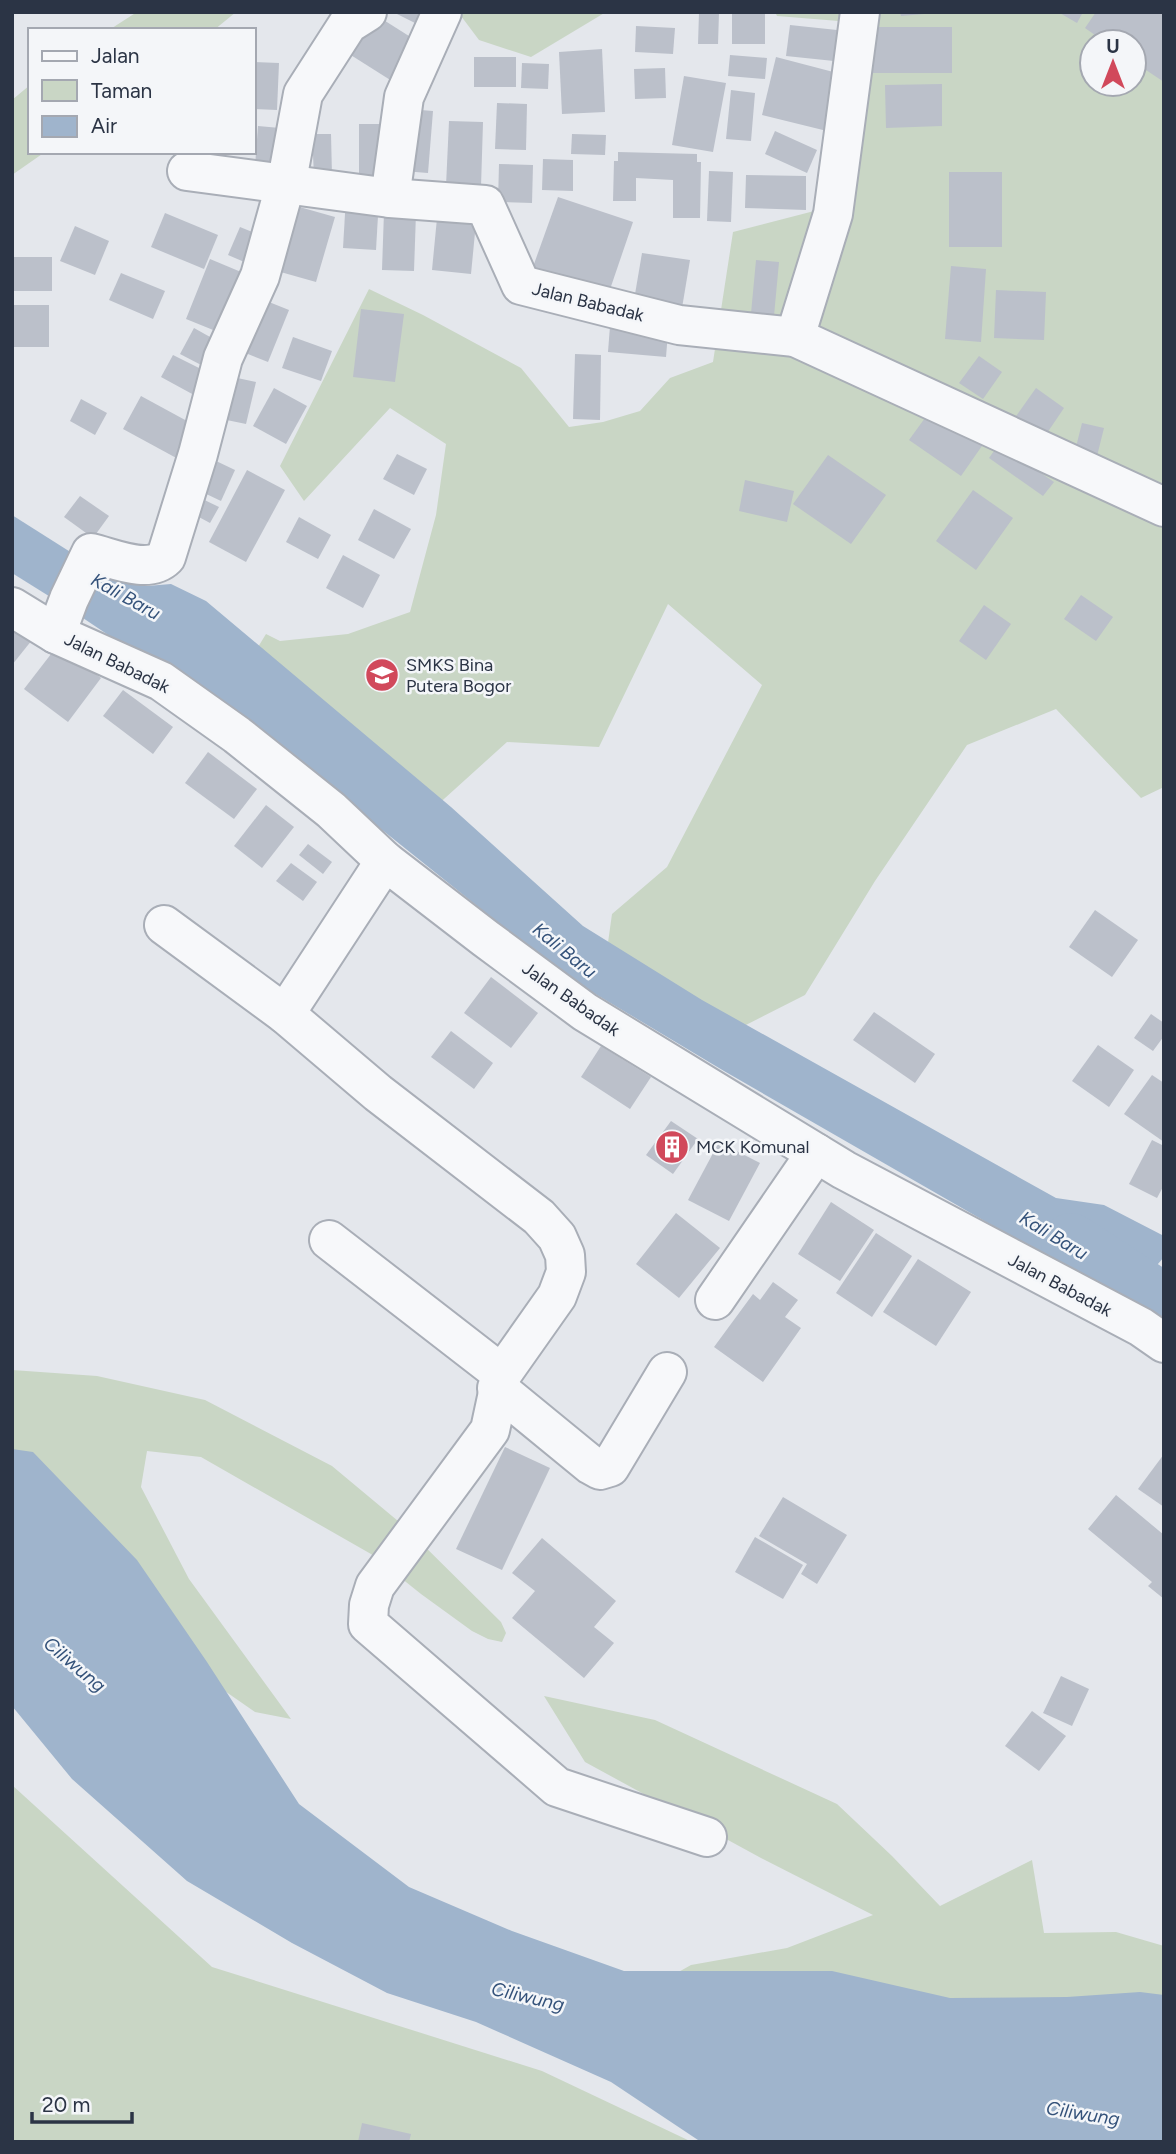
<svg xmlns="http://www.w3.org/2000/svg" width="1176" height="2154" viewBox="0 0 1176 2154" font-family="Figtree,sans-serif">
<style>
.green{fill:#c9d6c5;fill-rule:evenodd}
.water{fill:#9fb4cc}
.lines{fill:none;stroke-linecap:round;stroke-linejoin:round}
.river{stroke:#9fb4cc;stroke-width:60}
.building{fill:#bbc0ca}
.minor-casing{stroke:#a9aeb7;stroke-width:42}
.minor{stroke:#f7f8fa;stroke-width:38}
.labels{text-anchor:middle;stroke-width:5;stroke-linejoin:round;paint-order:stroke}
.street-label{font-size:18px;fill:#2b3445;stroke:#f4f6f9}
.poi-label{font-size:18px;fill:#2b3445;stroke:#f4f6f9;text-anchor:start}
.water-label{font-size:19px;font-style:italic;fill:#34527a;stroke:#f4f6f9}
</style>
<rect width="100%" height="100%" fill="#e4e7ec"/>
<!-- green -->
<g class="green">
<polygon points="137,12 236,12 214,30 109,30"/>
<polygon points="458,12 606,12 531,57 479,40"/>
<path d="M775 12H1164V787L1141 798 1056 709 967 745 875 881 805 995 736 1030 605 964 612 914 667 867 762 685 668 604 599 747 507 742 434 808 255 652 266 634 280 641 348 634 410 612 436 515 446 444 390 408 304 501 280 466 369 289 423 315 521 368 569 427 603 422 640 411 670 378 713 362 733 232 818 210 851 22 777 16ZM1092 42H1134V84H1092Z"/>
<polygon points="30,85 30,152 45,152 12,175 12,100"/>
<polygon points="12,1370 97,1376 205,1400 332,1466 404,1526 501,1622 506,1633 502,1642 488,1639 472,1631 421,1594 371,1554 201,1457 147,1451 141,1487 189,1579 291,1719 255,1712 209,1680 12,1455"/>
<polygon points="544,1696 655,1720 837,1804 892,1856 940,1906 1032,1860 1044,1933 1116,1932 1164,1946 1164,2017 657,1984 691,1965 787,1948 873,1915 761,1858 585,1762"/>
<polygon points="12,1785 212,1967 542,2071 692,2142 12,2142"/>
</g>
<!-- water -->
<g class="water">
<polygon points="12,515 83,560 60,603 12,573"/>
<polygon points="98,570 147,586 171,584 206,601 451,807 583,926 702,1000 1056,1198 1104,1205 1164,1236 1164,1257 1125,1302 724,1071 562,974 326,785 232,718 77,614"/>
<polygon points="1164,1284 1164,1330 1136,1311"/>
<polygon points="12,1449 33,1452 137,1560 207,1662 299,1804 409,1887 512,1931 624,1971 832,1971 950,1998 1067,1997 1140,1992 1164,1995 1164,2142 701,2142 611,2082 476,2022 387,1993 292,1943 187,1881 72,1779 12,1706"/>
</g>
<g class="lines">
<!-- river -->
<polyline class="river" points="1071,1243 1164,1304"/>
</g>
<!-- building -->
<g class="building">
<polygon points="371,12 420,43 395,83 346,52"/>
<polygon points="393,12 438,12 429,30"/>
<polygon points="699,12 719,12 718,44 698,44"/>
<rect x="732" y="12" width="33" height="32"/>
<polygon points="900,12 924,12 924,14 901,16"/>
<polygon points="1058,12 1083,12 1077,23"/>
<polygon points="1096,12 1164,12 1164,82 1134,62 1134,42 1105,42 1085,28"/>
<polygon points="790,25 837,30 834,61 786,56"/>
<polygon points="636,26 675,28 673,54 635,52"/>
<rect x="868" y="27" width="84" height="46"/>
<polygon points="602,49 605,112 562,114 559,52"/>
<polygon points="730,55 767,58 765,79 728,76"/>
<rect x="474" y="57" width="42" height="30"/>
<polygon points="776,57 841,74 827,131 762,115"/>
<polygon points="254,62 279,63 277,110 254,109"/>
<polygon points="522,63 549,64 548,89 521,88"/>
<polygon points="665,68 666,98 635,99 634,69"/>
<polygon points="684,76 726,83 713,152 672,145"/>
<polygon points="942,84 942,126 886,128 885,85"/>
<polygon points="731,90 755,93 751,141 726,139"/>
<polygon points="497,103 527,104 526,150 495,149"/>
<polygon points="408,109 433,111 428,173 403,171"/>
<polygon points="449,121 483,122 481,187 446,186"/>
<rect x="359" y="124" width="23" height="51"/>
<polygon points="258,126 280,128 272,167 255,166"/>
<polygon points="775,131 817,150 807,173 765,154"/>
<polygon points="312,134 331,134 332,176 314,176"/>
<polygon points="572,134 606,135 605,155 571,154"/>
<polygon points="195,152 224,152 220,171 192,164"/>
<polygon points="618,152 697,154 697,162 701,162 700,218 673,218 673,180 636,178 636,201 613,201 614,161 618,161"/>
<polygon points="543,159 573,160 573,191 542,190"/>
<polygon points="499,164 533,165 532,203 498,202"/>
<polygon points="709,171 733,172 731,222 707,221"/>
<rect x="949" y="172" width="53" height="75"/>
<polygon points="746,175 806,176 806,210 745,208"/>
<polygon points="346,197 379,198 376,250 343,248"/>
<polygon points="558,197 633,222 605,304 529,278"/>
<polygon points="296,206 335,217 316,282 277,271"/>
<polygon points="438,208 477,212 471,274 432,270"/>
<polygon points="384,212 416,213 414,271 382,270"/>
<polygon points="165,213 218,235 204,269 151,247"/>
<polygon points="75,226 109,241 95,275 60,261"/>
<polygon points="240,227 260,235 249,264 228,255"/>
<polygon points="642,253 690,260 681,314 633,306"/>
<rect x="12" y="257" width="40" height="34"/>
<polygon points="210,259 253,277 228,336 186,319"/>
<polygon points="756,260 779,262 773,326 750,324"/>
<polygon points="951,266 986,269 981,342 945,339"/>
<polygon points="121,273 165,291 153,319 109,300"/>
<polygon points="996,290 1046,292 1044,340 994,338"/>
<polygon points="259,298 289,310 268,362 238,350"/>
<rect x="12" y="305" width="37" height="42"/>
<polygon points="361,309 404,314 395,382 353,377"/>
<polygon points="610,326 668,332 666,357 608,352"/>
<polygon points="194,328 219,342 205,367 180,354"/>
<polygon points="293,337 332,351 321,381 282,368"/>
<polygon points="575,354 601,355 600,420 573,419"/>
<polygon points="173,355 207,372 194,395 161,377"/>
<polygon points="979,356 1002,372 983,399 959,383"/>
<polygon points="228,376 256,382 246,424 217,418"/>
<polygon points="274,388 307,406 286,444 253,426"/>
<polygon points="1036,388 1064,408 1043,439 1014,419"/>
<polygon points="141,396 198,427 180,460 123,429"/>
<polygon points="81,399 107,413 95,435 70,421"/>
<polygon points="933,407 984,443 961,476 909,440"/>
<polygon points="1082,423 1104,428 1096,460 1074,455"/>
<polygon points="999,444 1054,482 1043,496 989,458"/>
<polygon points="397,454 427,469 414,495 383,479"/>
<polygon points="828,455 886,495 851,544 793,504"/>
<polygon points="214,460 235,470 221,501 200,491"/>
<polygon points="247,470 285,490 246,562 209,542"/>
<polygon points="745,480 794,491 787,522 739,511"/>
<polygon points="973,490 1013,518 976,570 936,541"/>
<polygon points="192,494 219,507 210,523 184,509"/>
<polygon points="80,496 109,516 93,538 64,517"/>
<polygon points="374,509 411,529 394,559 358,540"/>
<polygon points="299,517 331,535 318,559 286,542"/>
<polygon points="343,555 380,575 363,608 326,588"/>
<polygon points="1081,595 1113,617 1096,641 1064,619"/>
<polygon points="984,605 1011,624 986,660 959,641"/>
<polygon points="12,625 32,640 12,665"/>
<polygon points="58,645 101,678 68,722 24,689"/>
<polygon points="123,690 173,727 153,754 103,716"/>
<polygon points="208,752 257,789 234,819 185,783"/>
<polygon points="266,805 294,827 262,868 234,846"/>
<polygon points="308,844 332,862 323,874 299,855"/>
<polygon points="291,863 317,882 303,901 276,881"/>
<polygon points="1095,910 1138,940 1112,977 1069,947"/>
<polygon points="491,977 538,1013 511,1048 464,1013"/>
<polygon points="874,1012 935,1054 915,1083 853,1040"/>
<polygon points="1151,1014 1164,1023 1164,1036 1153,1051 1134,1038"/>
<polygon points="451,1031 493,1063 474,1089 431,1057"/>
<polygon points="1098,1045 1134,1070 1109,1107 1072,1081"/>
<polygon points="601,1046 651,1077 630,1109 581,1077"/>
<polygon points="1152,1075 1164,1083 1164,1142 1124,1114"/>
<polygon points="671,1121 698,1139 673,1174 646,1155"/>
<polygon points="1152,1140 1164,1146 1164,1185 1157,1198 1129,1184"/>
<polygon points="719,1142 760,1163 729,1221 688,1200"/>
<polygon points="831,1202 874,1230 840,1281 798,1254"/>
<polygon points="676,1213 720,1248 679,1298 636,1264"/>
<polygon points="876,1233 912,1256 872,1317 836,1293"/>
<polygon points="918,1259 971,1292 936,1346 883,1312"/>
<polygon points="773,1282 798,1300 785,1317 801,1328 763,1382 714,1347 753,1294 760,1300"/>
<polygon points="505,1447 550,1468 502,1570 456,1549"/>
<polygon points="1164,1454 1164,1507 1138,1489"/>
<polygon points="1116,1495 1164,1535 1164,1599 1148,1586 1152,1582 1088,1529"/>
<polygon points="783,1497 847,1535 817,1584 801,1574 807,1564 759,1536"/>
<polygon points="755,1537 803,1565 783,1599 735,1572"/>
<polygon points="542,1538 616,1601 594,1627 614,1643 584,1678 512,1618 535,1591 512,1573"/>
<polygon points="1061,1676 1089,1689 1072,1726 1043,1713"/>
<polygon points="1032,1711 1066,1736 1039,1771 1005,1746"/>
<polygon points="362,2123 411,2134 409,2142 358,2142"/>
</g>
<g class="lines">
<!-- minor casing -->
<g class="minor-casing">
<g id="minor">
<polyline points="187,171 390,198 485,205 521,285 679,325 795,337 1164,507"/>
<polyline points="390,198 404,97 442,12"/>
<polyline points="795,337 833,214 860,12"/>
<polyline points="12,607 56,634 161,681 237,735 331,810 385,861 485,938 585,1012 844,1170 1141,1327 1164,1343"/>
<path d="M56 634 69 599 91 553C113 558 148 575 166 557L198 454 223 358 260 276 288 175 303 94 348 24 367 12"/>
<polyline points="385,861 285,1014 378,1093 539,1217 557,1237 565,1255 566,1272 557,1296 502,1374 490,1430 375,1586 369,1605 368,1624 557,1787 707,1837"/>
<polyline points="164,925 285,1014"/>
<polyline points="329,1240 502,1374"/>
<polyline points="715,1300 816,1153"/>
<polyline points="497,1388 591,1465 600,1470 610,1467 667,1372"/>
</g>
</g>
<!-- minor -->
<use href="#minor" class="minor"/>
</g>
<!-- icons -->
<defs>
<g id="school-disc" transform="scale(1.75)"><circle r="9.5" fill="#d1495b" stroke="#f4f6f9"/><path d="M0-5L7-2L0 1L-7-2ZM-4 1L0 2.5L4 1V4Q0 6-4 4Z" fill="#fff"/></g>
<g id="building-disc" transform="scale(1.75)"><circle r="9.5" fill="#d1495b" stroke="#f4f6f9"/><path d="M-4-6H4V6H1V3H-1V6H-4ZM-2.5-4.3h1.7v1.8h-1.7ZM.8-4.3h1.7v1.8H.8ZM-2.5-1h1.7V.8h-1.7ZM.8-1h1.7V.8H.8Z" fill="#fff"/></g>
</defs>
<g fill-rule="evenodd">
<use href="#school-disc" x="382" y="675"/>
<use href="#building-disc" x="672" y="1147"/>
</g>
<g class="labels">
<!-- street labels -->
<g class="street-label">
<text transform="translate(588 302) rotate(14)" y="6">Jalan Babadak</text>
<text transform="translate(117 663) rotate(26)" y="6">Jalan Babadak</text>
<text transform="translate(571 999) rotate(35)" y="6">Jalan Babadak</text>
<text transform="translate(1060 1285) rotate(28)" y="6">Jalan Babadak</text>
</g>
<!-- poi labels -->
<g class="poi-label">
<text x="406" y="671">SMKS Bina<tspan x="406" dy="21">Putera Bogor</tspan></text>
<text x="696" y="1153">MCK Komunal</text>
</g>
<!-- water labels -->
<g class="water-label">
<text transform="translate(126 596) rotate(29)" y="7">Kali Baru</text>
<text transform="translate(565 950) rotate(39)" y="7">Kali Baru</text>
<text transform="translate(1054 1235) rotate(31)" y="7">Kali Baru</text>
<text transform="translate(75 1664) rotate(40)" y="7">Ciliwung</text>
<text transform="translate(528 1996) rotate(13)" y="7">Ciliwung</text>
<text transform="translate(1083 2113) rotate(9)" y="7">Ciliwung</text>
</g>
</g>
<!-- border -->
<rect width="1176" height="2154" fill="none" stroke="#2b3445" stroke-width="28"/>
<!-- legend -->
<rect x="28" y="28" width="228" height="126" fill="#f4f6f9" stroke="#a4a8b1" stroke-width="2"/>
<rect x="42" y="51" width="35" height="10" fill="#f7f8fa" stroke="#a4a8b1" stroke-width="2"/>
<text x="91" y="63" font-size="21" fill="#2b3445">Jalan</text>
<rect x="42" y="80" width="35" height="21" fill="#c9d6c5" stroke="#a4a8b1" stroke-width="2"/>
<text x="91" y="98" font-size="21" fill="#2b3445">Taman</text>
<rect x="42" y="116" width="35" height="21" fill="#9fb4cc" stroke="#a4a8b1" stroke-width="2"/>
<text x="91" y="133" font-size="21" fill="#2b3445">Air</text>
<!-- north arrow -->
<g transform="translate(1113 63)"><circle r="33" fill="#f4f6f9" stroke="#a4a8b1" stroke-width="2"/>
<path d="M0-5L12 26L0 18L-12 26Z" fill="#d1495b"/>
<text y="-10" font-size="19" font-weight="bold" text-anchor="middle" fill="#2b3445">U</text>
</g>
<!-- scale -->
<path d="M32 2112v10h100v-10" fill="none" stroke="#2b3445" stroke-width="3.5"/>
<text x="42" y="2112" font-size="21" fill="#2b3445" stroke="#f4f6f9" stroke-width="5" paint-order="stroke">20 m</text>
</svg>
